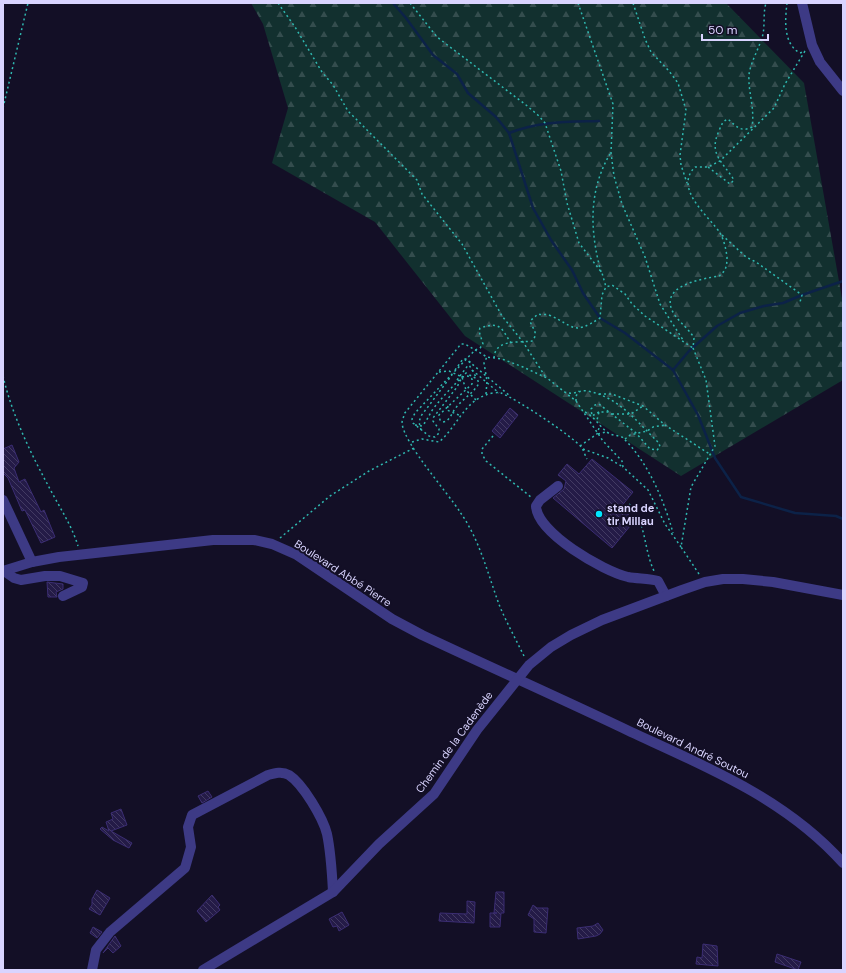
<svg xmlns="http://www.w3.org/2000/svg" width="846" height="973" viewBox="0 0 846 973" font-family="'DM Sans',sans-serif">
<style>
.forest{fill:url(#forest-firs)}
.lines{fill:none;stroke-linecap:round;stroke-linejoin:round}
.stream{stroke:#0c2248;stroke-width:2.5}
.building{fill:url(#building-back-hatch);stroke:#3b2d73}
.path{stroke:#2fb8b0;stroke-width:1.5;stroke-dasharray:2 3;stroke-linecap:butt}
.minor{stroke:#3d3a85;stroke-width:10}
.poi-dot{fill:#00e5ff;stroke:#130f26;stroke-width:1.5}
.labels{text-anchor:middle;stroke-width:4;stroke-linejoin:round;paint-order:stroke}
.poi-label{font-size:11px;font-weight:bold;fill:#d9d4ff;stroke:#130f26;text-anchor:start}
.street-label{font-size:11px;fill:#d9d4ff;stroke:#130f26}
</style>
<defs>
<pattern id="forest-firs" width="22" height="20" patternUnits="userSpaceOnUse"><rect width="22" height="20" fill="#12302f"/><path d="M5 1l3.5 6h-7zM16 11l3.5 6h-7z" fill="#344d4e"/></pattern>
<pattern id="building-back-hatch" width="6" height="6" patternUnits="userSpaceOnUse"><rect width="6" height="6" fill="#241b47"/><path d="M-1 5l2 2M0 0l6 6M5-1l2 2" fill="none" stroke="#433b63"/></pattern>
</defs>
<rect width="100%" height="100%" fill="#130f26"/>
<!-- forest -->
<polygon class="forest" points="251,3 726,3 804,83 843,304 843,380 681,476 465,336 375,222 272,163 288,108 263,24"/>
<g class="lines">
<!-- stream -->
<g class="stream">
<polyline points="393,3 406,18 433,55 457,74 468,93 496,117 509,133 533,208 551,240 572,270 583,293 600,318 625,333 673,370 698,415 715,458 741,497 795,513 836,516 843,519"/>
<path d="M509 133C540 121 566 122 599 121"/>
<polyline points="673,370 689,351 717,326 740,313 764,306 783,303 802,295 843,281"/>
</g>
</g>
<!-- building -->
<g class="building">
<polygon points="510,408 518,415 500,438 492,431"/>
<polygon points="12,445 19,462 14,468 19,482 25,479 41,512 44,510 55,537 41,543 25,510 22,511 8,478 3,473 3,449"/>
<polygon points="592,459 633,492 620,508 635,520 612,548 553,498 564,489 566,481 558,475 567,464 579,474"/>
<polygon points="47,582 63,584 63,589 56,592 57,597 48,597"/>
<polygon points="208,791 212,797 202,803 198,796"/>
<polygon points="121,809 127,825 111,831 132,843 129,848 113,840 100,829 102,827 109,831 106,822 113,819 111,813"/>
<polygon points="97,890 110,898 100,915 89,909 92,905 92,899"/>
<polygon points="496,892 504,892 504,913 501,913 500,927 490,927 490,913 497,913 494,913"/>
<polygon points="212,895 220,905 218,907 220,910 206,922 197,911"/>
<polygon points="467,901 475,902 474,923 439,921 440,913 467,914"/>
<polygon points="533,905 537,908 548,908 546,933 534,932 534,919 528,915"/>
<polygon points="342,912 349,925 339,931 337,926 333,927 329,919"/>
<polygon points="598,923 603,930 600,934 596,936 578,939 577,928 593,926"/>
<polygon points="93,927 102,932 97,938 90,933"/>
<polygon points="115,936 121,946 113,953 108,948 103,953"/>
<polygon points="703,944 717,946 718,966 696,964 697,957 702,958"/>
<polygon points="777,954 801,962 798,970 775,962"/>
</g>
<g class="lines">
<!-- path -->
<g class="path">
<polyline points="278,3 295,27 322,72 333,85 348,111 417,180 422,194 462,244 502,316 523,342 545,376"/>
<polyline points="410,3 437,37 526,105 539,116 545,123 561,171 567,203 579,243 602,273 606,287"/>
<polyline points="578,3 613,104 611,153 614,176 622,204 645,257 660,304 683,340"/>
<polyline points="633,3 645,39 651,52 669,71 678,83 686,110 680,155 681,165 687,183"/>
<path d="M787 3C785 20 783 44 800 53L805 51"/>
<polyline points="3,108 28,3"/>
<path d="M708 167 730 184 734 180C723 162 708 154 719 131 721 125 723 121 728 119 736 126 741 133 752 127 755 107 748 93 749 75 750 63 760 47 763 34 765 23 763 13 766 3"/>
<polyline points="722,235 746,257 756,262 802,295 800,302"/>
<path d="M601 272C590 232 588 191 610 154"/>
<path d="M494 358C495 339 517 343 532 341 539 333 533 330 530 321L538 314C542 315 546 314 549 315 575 326 572 336 600 318L602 295 606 287 612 285 625 294 632 304 645 316 693 348"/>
<polyline points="470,361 469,364 471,369 499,393"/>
<polyline points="455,370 463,359 466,359 510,396"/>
<polyline points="472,370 476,377"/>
<polyline points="439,372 449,371 462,377 466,390 476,400"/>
<path d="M3 376C12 415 31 454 50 489 60 508 72 526 78 546"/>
<polyline points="457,380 469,364"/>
<path d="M569 393C575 394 580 390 587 391 618 396 638 423 659 443L660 447 657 450 650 449 636 433 609 412H599L597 420"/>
<polyline points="486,394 487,381 484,363 487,357"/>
<polyline points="599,394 612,394 643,406 665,425 711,455"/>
<polyline points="576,401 576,396 579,391"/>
<polyline points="448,406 447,410 461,416"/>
<path d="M585 412C595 417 599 426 607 432 612 436 617 435 622 437 647 460 664 500 673 533"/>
<polyline points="599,412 592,416 591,409 595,405 599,404 609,412"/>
<polyline points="612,414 631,414 643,406"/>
<path d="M415 425 422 426C427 421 429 415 433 409 443 396 454 385 466 373L477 379 479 383C474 393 462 399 455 409 451 414 450 421 443 422L440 420 439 415 472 384V379L468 376 462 377 457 387 433 418V421L439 429V433L435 437 429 436 413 423 412 419 415 413 475 350 480 348 483 344 479 331 480 328C501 321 501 328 511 343"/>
<polyline points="421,430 419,422 421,416 452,375"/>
<polyline points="598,434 606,432"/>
<polyline points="493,436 482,449 482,454 486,461 531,497"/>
<polyline points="625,439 630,435 647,431 653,427 665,425"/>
<path d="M412 442 422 439 439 442C456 428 464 402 486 395 490 393 497 392 501 393 515 398 574 437 582 448 584 451 585 456 587 459"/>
<polyline points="580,446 597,434 600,425"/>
<polyline points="583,449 608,458 623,467"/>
<path d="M629 504C647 524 643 547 654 571"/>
<polyline points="280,538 330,496 369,471 414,448"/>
<path d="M699 574 681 547 691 487 715 446 706 380 693 348 694 338C689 329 680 323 674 314 657 286 701 279 719 276 726 271 727 266 727 257 726 249 724 240 720 233 709 216 673 189 695 167H708L720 161 774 108 785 84 805 51"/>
<path d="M524 656C516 640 507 623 500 607 488 575 480 540 460 512 448 493 404 444 402 423 402 420 404 417 404 414L461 344H465L487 357 502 359 523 367 547 378 576 401 603 441 622 461 623 467 648 490 665 524 681 547"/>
</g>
<!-- minor -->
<g class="minor">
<polyline points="802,3 812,45 820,62 843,91"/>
<path d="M558 486 540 500 536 506C537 533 603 571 628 577 638 579 649 578 658 581L666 596"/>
<polyline points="3,500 32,562"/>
<path d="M3 571 32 562 59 557 213 540H254L272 544 297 555 392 619 422 635C492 668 562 699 631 732 707 767 786 799 843 863"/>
<polyline points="4,571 14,578 21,580 45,576 60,576 83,583 82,587 63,596"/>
<path d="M92 970 96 950 110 932 185 868 191 847 188 827 192 815 268 775C275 773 282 771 289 775 303 784 323 818 327 834 331 853 332 873 333 892"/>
<polyline points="203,970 333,892 379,844 434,794 477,730 529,665 551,647 571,635 602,620 682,590 705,582 723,579 743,579 773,582 843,595"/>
</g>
</g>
<!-- markers -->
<circle class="poi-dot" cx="599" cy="514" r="4"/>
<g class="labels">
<!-- poi labels -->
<g class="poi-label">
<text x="607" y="512">stand de<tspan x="607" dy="13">tir Millau</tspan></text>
</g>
<!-- street labels -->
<g class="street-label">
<text transform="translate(343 573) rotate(33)" y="4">Boulevard Abbé Pierre</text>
<text transform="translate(454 742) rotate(-54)" y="4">Chemin de la Cadenède</text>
<text transform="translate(693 748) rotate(26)" y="4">Boulevard André Soutou</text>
</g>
</g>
<!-- border -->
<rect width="846" height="973" fill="none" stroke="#d9d4ff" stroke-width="8"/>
<!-- scale -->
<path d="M702 34v6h66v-6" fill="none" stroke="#d9d4ff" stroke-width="2"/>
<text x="708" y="34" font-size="12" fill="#d9d4ff" stroke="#130f26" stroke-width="3" paint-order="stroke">50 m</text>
</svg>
